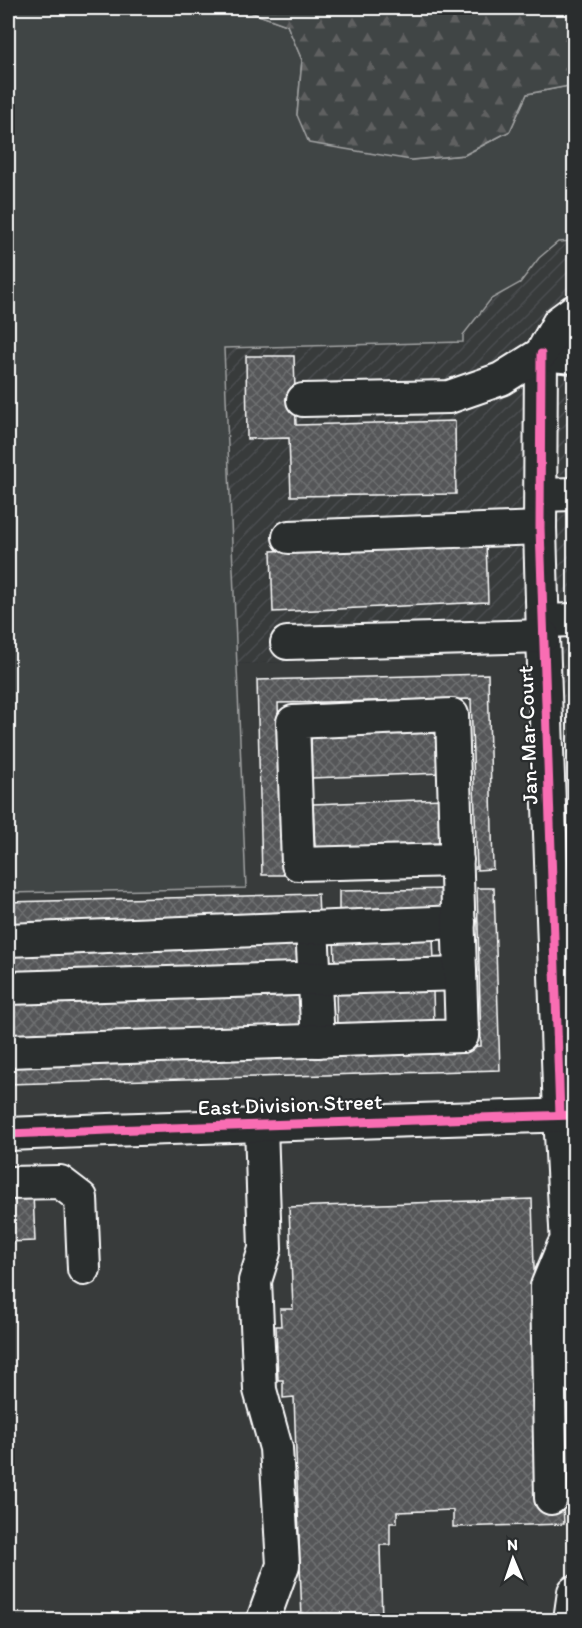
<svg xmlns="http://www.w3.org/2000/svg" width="582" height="1628" viewBox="0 0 582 1628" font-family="Itim,sans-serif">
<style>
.built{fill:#373a3b}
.industrial{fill:url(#industrial-furrows)}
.grass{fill:#414445;stroke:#a0a2a2;stroke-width:1.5}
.forest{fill:url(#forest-firs);stroke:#a0a2a2;stroke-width:1.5}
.building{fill:url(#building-cross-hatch);stroke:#fff;stroke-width:1.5}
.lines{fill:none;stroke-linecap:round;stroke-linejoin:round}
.minor-casing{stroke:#fff;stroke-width:36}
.minor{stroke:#2a2d2e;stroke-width:32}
.cycleway-casing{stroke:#2a2d2e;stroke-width:13}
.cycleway{stroke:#f96db3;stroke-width:9}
.labels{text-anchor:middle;stroke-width:4.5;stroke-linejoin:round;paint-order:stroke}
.street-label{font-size:22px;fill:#fff;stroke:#2a2d2e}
</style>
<defs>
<pattern id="industrial-furrows" width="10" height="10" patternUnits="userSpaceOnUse" patternTransform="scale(1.5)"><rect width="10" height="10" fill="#373a3b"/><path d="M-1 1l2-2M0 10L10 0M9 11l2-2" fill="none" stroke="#4b4e4f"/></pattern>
<pattern id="forest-firs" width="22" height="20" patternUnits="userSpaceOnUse" patternTransform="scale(1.5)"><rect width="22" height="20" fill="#414445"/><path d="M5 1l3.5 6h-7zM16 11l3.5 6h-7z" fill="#5e6061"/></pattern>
<pattern id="building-cross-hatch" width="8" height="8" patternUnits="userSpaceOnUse" patternTransform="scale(1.5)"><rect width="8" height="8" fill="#555758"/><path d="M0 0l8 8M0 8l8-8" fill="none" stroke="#6e7071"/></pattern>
</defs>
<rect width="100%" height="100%" fill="#2a2d2e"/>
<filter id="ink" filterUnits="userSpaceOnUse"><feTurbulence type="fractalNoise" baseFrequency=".0167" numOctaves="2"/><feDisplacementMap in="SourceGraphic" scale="12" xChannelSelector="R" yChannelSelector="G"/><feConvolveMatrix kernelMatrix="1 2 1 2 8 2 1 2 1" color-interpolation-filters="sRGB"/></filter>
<g filter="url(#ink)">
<!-- built -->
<g class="built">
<polygon points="527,652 543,1102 8,1121 8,893 246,887 237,664"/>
<polygon points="544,1130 544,1134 574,1134 574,1620 8,1620 8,1148"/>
</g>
<!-- industrial -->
<polygon class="industrial" points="574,241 574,1101 552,528 553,341 529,341 530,438 547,1102 543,1102 527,652 237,664 224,348 462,342 462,335 491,299 520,283 539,258 558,242"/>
<!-- grass -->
<polygon class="grass" points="13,8 239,8 287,25 302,60 297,115 411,160 465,155 510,131 527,94 574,85 574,241 558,242 539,258 520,283 491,299 463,335 463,342 224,348 246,888 8,893 8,18"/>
<!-- forest -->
<polygon class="forest" points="239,8 574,8 574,85 527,94 510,131 464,155 411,160 309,143 297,115 302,60 287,25"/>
<!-- building -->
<g class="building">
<polygon points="246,356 294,356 296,425 455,421 456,494 291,496 289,438 247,439"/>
<polygon points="486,541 488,602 273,612 271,551"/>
<polygon points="488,674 493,869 477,870 471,699 278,703 284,875 262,875 257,680"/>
<polygon points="442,729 442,773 312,778 311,734"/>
<polygon points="443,799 444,843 315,848 313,804"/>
<polygon points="477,888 494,888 500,1070 8,1084 8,1061 481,1046"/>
<polygon points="446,889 447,912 339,915 339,891"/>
<polygon points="318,894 319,916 8,925 8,902"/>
<polygon points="433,938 434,960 335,961 334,939"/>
<polygon points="297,941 298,964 8,972 8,949"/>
<polygon points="433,991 434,1024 337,1026 336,992"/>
<polygon points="299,996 301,1029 8,1037 8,1004"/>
<polygon points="33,1193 35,1241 8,1242 8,1194"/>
<polygon points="532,1199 541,1506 563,1505 564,1524 453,1527 453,1510 397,1512 397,1523 390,1523 390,1545 380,1545 382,1620 302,1620 294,1397 283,1398 283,1380 278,1380 276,1326 281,1326 280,1309 293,1309 289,1207"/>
</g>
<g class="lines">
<!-- minor casing -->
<g class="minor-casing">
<g id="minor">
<polyline points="541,354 540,528 543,636 560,1115 574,1376"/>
<polyline points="541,354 574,357"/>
<polyline points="303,400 449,397 501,379 541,354 559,322 574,311"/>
<polyline points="541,495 574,494"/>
<polyline points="289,537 540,528"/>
<polyline points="543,621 574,620"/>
<polyline points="287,643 543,636"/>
<polyline points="312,928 318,1041"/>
<polyline points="8,940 459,922"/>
<polyline points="8,988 460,974"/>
<polyline points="8,1051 462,1036 452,715 293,722 298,864 457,860"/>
<polyline points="261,1125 265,1249 255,1281 260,1390 276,1448 283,1565 263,1620"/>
<polyline points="8,1134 108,1130 574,1115"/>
<polyline points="8,1183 60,1182 81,1198 84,1269"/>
<polyline points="551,1498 547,1286 563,1247"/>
<polyline points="570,1620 574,1592"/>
</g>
</g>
<!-- minor -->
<use href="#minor" class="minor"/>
<!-- cycleway casing -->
<g class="cycleway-casing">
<g id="cycleway">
<polyline points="541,354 540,528 560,1115"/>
<polyline points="8,1134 108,1130 574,1115"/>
</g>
</g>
<!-- cycleway -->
<use href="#cycleway" class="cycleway"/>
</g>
</g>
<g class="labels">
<!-- street labels -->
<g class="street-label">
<text transform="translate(527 735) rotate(-92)" y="8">Jan-Mar Court</text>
<text transform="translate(290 1104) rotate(-2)" y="8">East Division Street</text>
</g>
</g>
<!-- margin -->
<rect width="582" height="1628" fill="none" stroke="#2a2d2e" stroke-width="30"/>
<rect x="15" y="15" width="552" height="1598" fill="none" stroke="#fff" stroke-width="2" filter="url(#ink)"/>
<!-- north arrow -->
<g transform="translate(513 1559) rotate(358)" stroke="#2a2d2e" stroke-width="4.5" paint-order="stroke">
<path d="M0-4.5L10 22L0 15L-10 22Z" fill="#ffffff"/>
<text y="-9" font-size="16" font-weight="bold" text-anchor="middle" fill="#ffffff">N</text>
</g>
</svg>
